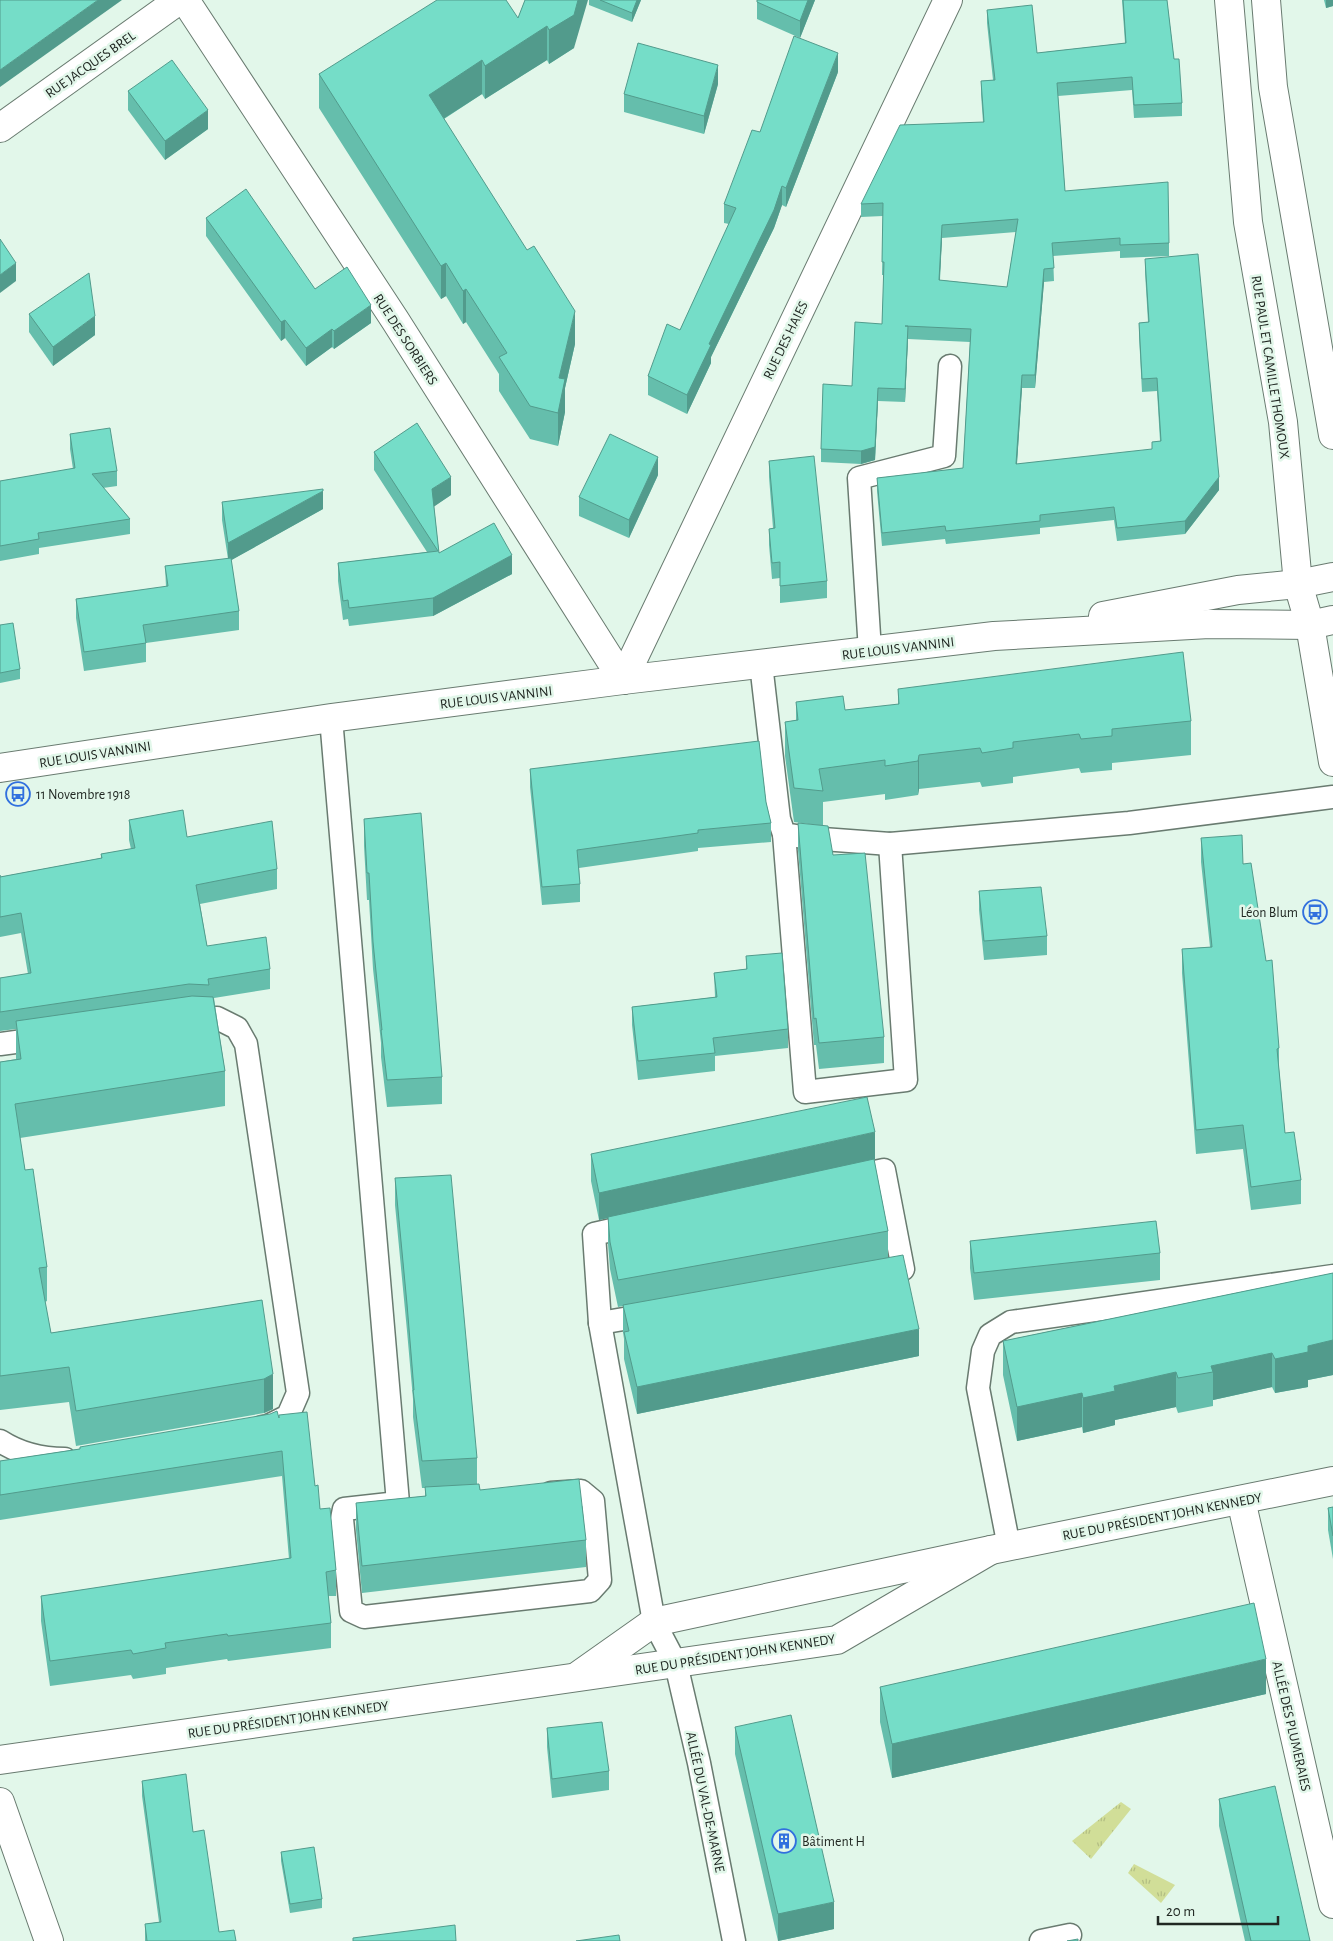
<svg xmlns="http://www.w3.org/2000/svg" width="1333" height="1941" viewBox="0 0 1333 1941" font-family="'Alegreya Sans',sans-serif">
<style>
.park{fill:url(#park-tufts)}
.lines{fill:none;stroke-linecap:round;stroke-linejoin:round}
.service-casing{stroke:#697b70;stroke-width:25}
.minor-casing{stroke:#697b70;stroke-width:30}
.tertiary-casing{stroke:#697b70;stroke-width:30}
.secondary-casing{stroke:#697b70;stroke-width:30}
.primary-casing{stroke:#697b70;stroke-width:30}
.service{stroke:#fff;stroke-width:22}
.minor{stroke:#fff;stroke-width:28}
.tertiary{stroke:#fff;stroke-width:28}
.secondary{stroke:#fff;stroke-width:28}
.primary{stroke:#fff;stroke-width:28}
.wall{fill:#65beac;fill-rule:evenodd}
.shaded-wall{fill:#529b8c}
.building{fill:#75ddc8;stroke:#529b8c;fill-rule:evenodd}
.labels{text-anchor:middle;stroke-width:5;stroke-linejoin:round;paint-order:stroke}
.street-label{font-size:14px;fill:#212823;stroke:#e2f7ea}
.poi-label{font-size:14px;fill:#212823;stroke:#e2f7ea;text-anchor:start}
</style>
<defs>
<pattern id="park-tufts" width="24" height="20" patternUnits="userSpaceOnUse" patternTransform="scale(1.25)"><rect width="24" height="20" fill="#d1de98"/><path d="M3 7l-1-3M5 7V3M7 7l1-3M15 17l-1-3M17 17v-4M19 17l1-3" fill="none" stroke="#b3be83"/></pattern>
</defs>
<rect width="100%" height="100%" fill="#e2f7ea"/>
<!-- park -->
<g class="park">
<polygon points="1121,1802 1131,1809 1091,1859 1072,1841"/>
<polygon points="1134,1864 1175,1885 1161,1903 1128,1873"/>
</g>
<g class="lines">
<!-- service casing -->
<g class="service-casing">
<g id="service">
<polyline points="870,651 859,478 944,456 950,366"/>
<polyline points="761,664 779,819 784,834 809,838 890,844 1129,823 1333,797"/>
<polyline points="331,718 398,1503 344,1509 342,1519 351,1611 364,1617 590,1591 600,1580 593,1501 581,1491 551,1493"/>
<polyline points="784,834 805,1092 906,1080 890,844"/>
<polyline points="186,1018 217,1018 237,1028 246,1044 298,1393 288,1416 268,1426 262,1427"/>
<polyline points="0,1044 45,1038"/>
<polyline points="847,1178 884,1170 903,1269 886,1272"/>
<polyline points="638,1224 594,1234 600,1323 654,1622 676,1664 699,1763 734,1941"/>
<polyline points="600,1323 653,1314"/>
<path d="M0 1441C20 1454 41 1459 65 1459"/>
<polyline points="1009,1547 978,1388 983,1351 990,1335 1011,1322 1333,1276"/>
<polyline points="1041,1941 1070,1935"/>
</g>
</g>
<!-- minor casing -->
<g class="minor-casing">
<g id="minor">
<polyline points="185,0 395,320 623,680"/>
<polyline points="0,128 179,0"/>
<polyline points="623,680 948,0"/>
<polyline points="1241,1500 1333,1904"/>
<polyline points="579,1675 654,1622 991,1550 1333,1481"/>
<polyline points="0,1760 837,1640 991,1550"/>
</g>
</g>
<!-- tertiary casing -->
<g class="tertiary-casing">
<polyline id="tertiary" points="0,1802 49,1941"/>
</g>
<!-- secondary casing -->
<g class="secondary-casing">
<g id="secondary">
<polyline points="1103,616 1238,590 1298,584 1333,577"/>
<polyline points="0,768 331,718 623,680 994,636 1209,624 1310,625 1333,620"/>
</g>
</g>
<!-- primary casing -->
<g class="primary-casing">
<g id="primary">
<polyline points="1229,0 1248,222 1283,422 1298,584 1310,625 1333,762"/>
<polyline points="1266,0 1273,87 1333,435"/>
</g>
</g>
<!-- service -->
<use href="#service" class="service"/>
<!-- minor -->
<use href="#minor" class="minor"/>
<!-- tertiary -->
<use href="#tertiary" class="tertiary"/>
<!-- secondary -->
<use href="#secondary" class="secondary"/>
<!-- primary -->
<use href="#primary" class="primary"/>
</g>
<!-- wall -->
<g class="wall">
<polygon points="525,0 574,48 549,64 547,60 485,99 482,94 444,119 575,344 565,388 565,412 558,446 530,439 499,391 499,374 466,322 463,324 446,296 441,299 319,108 319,74 518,18"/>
<polygon points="589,0 641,0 632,22 589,5"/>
<polygon points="815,0 800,38 757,19 757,2"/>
<path d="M1122 0H1167L1174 59 1182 103V116L1134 118 1132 90 1058 96 1065 191 1169 243V256L1120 258V251L1053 256 1054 281 1044 282 1035 388H1022L1017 464 1152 450V442L1160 441 1157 391 1142 392 1139 336V323L1148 322 1145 272V259L1219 490 1185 534 1117 541 1114 520 1040 528V534L946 544 945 539 882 546 877 491V478L963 468 970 342 908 339 905 402 878 401 875 460 861 464 821 462V449L882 324 884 275H882L883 216 861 217V204L983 122 981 94V81L993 80 987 23V10L1037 53 1125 43ZM1016 232 1007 287 940 280 942 238Z"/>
<polygon points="1324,0 1333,0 1333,6 1326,8"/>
<polygon points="838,72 786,207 782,205 774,228 711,357 711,363 687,414 648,395 648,376 680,330 729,224 724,223 724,204 760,132"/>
<polygon points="718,84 704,134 624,112 624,94"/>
<polygon points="128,91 208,129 165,160 128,110"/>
<polygon points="206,218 315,289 371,323 334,349 332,347 306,366 285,338 281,341 206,236"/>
<polygon points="29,314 95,335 53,366 29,332"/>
<polygon points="70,434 117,471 117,486 103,488 130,519 130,534 39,548 39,554 0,561 0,481 73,469 70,449"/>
<polygon points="374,452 451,495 434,506 439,553 512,574 433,616 349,626 348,619 343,620 338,581 338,563 427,552 374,470"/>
<polygon points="769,461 827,581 827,598 780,603 780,578 772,579 769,545 769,529 773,528 769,477"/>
<polygon points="658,475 629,538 579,516 579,497"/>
<polygon points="222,502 323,509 231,560 239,611 239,630 146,643 146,662 84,671 76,618 76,599 166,587 165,566 228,559 222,520"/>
<polygon points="0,625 20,669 20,679 0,683"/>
<polygon points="898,689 1191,721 1191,755 1112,763 1112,770 1081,773 1079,768 1013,777 1013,783 982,787 980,782 919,789 918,795 885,800 885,794 823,802 823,826 794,822 785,756 785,722 796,720 796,702 845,710 898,705"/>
<polygon points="530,769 766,802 771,823 771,842 698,848 698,851 579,868 580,884 580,902 542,905 530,787"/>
<polygon points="364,819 442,1077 442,1104 387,1107 381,1057 381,1043 373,969 369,900 367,900 364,846"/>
<polygon points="129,820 187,837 277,869 277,889 200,904 207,946 270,969 270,989 214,998 225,1071 225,1106 20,1138 25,1170 47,1267 47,1301 45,1302 51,1333 262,1300 273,1409 264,1413 76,1446 69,1402 0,1410 0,1062 16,1059 16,1029 0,1031 0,978 28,974 21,933 0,937 0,875 0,877 101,858 101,854 131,849 129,840"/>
<polygon points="798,823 833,855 884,1037 884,1063 819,1069 816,1045 814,1045 798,850"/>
<polygon points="1201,838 1243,864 1279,1048 1279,1068 1285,1133 1301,1180 1301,1204 1251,1210 1243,1149 1196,1154 1182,973 1182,949 1210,947 1201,862"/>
<polygon points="979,891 1047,936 1047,955 984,960 979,910"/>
<polygon points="746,956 788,1029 788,1048 715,1056 715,1071 638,1080 632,1025 632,1007 715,997 714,973 746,969"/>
<polygon points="591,1154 875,1159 874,1159 888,1231 888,1258 919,1356 637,1414 624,1359 624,1339 623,1332 623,1306 618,1307 610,1269 608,1244 608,1218 599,1220 591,1181"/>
<polygon points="395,1178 477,1458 477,1484 480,1490 586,1540 586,1567 362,1593 356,1530 356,1503 425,1496 425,1488 422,1488 413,1417 413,1399 407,1331 395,1205"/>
<polygon points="970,1241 1160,1253 1160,1280 974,1300 970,1268"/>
<polygon points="1333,1273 1333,1375 1308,1380 1308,1387 1275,1393 1272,1387 1213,1400 1213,1406 1178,1413 1176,1407 1115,1420 1115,1425 1083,1433 1082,1427 1017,1441 1003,1375 1003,1341"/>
<polygon points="279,1418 315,1486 320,1509 336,1570 336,1596 328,1596 331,1623 331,1648 228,1661 227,1659 166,1668 166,1674 133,1679 131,1675 50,1686 41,1621 41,1596 289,1559 282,1476 0,1520 0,1461"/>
<polygon points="1333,1507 1333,1559 1328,1530 1328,1508"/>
<polygon points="880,1687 1266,1694 892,1778 880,1722"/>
<polygon points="735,1727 834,1929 778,1941 735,1754"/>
<polygon points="547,1728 609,1771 609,1790 552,1798 547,1747"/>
<polygon points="142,1781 193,1832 219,1932 236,1941 145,1941 145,1924 159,1922 142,1796"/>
<polygon points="1219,1799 1310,1941 1245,1941 1219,1826"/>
<polygon points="281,1852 322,1899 322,1908 290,1913 281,1861"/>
</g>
<!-- shaded-wall -->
<g class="shaded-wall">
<polygon points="98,0 122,0 0,87 0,70"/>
<polygon points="578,0 588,0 574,48 549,64 549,30"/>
<polygon points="637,0 641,0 632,22 632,13"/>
<polygon points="808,0 815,0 800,38 800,21"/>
<polygon points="1326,0 1333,0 1333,6 1326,8"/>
<polygon points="547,26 547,60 485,99 485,66"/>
<polygon points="838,53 838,72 786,207 786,188"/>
<polygon points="482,60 482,94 429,128 429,95"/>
<polygon points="718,65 718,84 704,134 704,116"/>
<polygon points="208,110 208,129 165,160 165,141"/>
<polygon points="782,186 782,205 774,228 711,357 711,363 687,414 687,395 709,344"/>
<polygon points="942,225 942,238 939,293 939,280"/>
<polygon points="16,263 16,281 0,293 0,275"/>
<polygon points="446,263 446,296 441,299 441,266"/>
<polygon points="1044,269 1044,282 1035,388 1035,375"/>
<polygon points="466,289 466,322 463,324 463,291"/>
<polygon points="371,305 371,323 334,349 334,331"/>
<polygon points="575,311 575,344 565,388 565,412 558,446 558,413 559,378"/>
<polygon points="95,316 95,335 53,366 53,347"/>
<polygon points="285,320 285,338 281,341 281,322"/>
<polygon points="908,326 908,339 905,402 905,389"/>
<polygon points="332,329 332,347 306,366 306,348"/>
<polygon points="1022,375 1022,388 1016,477 1016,464"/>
<polygon points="878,388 878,401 875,460 861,464 861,451"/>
<polygon points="658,457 658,475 629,538 629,520"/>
<polygon points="451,477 451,495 432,508 432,489"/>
<polygon points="1219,477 1219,490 1185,534 1185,521"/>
<polygon points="323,491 323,509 228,562 228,543"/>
<polygon points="512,555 512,574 433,616 433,598"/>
<polygon points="919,755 919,789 918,795 918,761"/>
<polygon points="875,1132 875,1159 599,1220 599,1193"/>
<polygon points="919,1329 919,1356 637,1414 637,1387"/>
<polygon points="1333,1340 1333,1375 1308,1380 1308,1387 1275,1393 1275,1359 1308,1346"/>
<polygon points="1272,1353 1272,1387 1213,1400 1213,1372 1211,1366"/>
<polygon points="1176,1372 1176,1407 1115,1420 1115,1425 1083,1433 1083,1398 1114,1386"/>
<polygon points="273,1374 273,1409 264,1413 264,1379"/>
<polygon points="1082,1393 1082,1427 1017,1441 1017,1407"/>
<polygon points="1266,1659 1266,1694 892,1778 892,1744"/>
<polygon points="834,1902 834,1929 778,1941 778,1914"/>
</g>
<!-- building -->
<g class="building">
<polygon points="0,0 98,0 0,70"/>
<polygon points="437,0 506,0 518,18 525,0 578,0 574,15 549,30 547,26 485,66 482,60 429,95 527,250 534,246 575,311 559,378 565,379 558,413 530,406 499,357 507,353 466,289 463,291 446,263 441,266 319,74"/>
<polygon points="600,0 637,0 632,13"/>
<polygon points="757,0 808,0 800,21 757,2"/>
<path d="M1123 0H1167L1174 59H1179L1182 103 1134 105 1132 77 1057 83 1065 191 1168 182 1169 243 1120 245V238L1052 243 1054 268 1044 269 1035 375H1022L1016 464 1152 449V442L1161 441 1157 378 1142 379 1139 323 1149 322 1145 259 1198 254 1219 477 1185 521 1117 528 1114 507 1040 515V521L946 531 945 526 882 533 877 478 963 468 971 329 905 326H908L905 389 878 388 875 447 861 451 821 449 823 384 852 386 855 322 882 324 884 262H882L883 203 861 204 900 125 984 122 981 81 995 80 987 10 1032 5 1037 53 1126 43ZM1018 219 1007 287 939 280 942 225Z"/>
<polygon points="794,36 838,53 786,188 782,186 774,210 709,344 711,345 687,395 648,376 667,324 680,330 736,208 724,204 752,130 760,132"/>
<polygon points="638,43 718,65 704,116 624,94"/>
<polygon points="172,60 208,110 165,141 128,91"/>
<polygon points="246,189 315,289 347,267 371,305 334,331 332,329 306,348 285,320 281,322 206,218"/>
<polygon points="0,239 16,263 0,275"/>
<polygon points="89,273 95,316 53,347 29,314"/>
<polygon points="417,423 451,477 432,489 439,553 494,523 512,555 433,598 349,608 348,600 343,601 338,563 438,551 374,452"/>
<polygon points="110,428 117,471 92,474 130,519 38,533 39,539 0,546 0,481 75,468 70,434"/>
<polygon points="610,434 658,457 629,520 579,497"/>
<polygon points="814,456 827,581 780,586 780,562 772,563 769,529 775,528 769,461"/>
<polygon points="323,489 323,491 228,543 222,502"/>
<polygon points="231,558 239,611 143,625 146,643 84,652 76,599 168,586 165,566"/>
<polygon points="13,623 20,669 0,673 0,625"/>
<polygon points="1183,652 1191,721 1112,729 1112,736 1081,739 1079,734 1013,742 1013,748 982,753 980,748 919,755 918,761 885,766 885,760 819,769 823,791 794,788 785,722 798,720 796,702 843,696 845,710 899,704 898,689"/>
<polygon points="759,741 766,802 771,823 698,830 698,833 577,850 580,884 542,887 530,769"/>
<polygon points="183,810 187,837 272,821 277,869 196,885 207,946 266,937 270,969 208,979 209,985 189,984 0,1012 0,978 31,973 21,913 0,917 0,875 0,877 102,858 101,854 135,848 129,820"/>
<polygon points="421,813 442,1077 387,1080 381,1030 382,1030 373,942 369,873 367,873 364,819"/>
<polygon points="798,823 828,826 833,855 865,853 884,1037 819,1043 816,1018 814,1019"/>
<polygon points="1242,835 1243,864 1251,863 1266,961 1272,960 1279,1048 1277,1049 1285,1133 1294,1132 1301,1180 1251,1187 1243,1125 1196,1130 1182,949 1212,947 1201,838"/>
<polygon points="1041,887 1047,936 984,941 979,891"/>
<polygon points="782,953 788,1029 713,1038 715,1053 638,1061 632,1007 717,997 714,973 747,969 746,956"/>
<polygon points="192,996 213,997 225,1071 15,1104 25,1170 33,1169 47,1267 39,1268 51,1333 262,1300 273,1374 264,1379 76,1411 69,1367 0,1376 0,1062 21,1059 16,1021"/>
<polygon points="867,1097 875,1132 599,1193 591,1154"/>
<polygon points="874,1159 888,1231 618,1280 610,1242 608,1217"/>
<polygon points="451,1175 477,1458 422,1461 413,1390 414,1390 407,1304 395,1178"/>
<polygon points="1156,1221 1160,1253 974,1273 970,1241"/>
<polygon points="903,1255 919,1329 637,1387 624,1332 629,1331 623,1305"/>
<polygon points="1333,1273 1333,1340 1308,1346 1308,1352 1275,1359 1272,1353 1211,1366 1213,1372 1178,1378 1176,1372 1114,1386 1115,1391 1083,1398 1082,1393 1017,1407 1003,1341"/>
<polygon points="277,1411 279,1418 279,1415 307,1412 315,1486 318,1485 320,1509 330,1508 336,1570 326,1572 331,1623 228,1636 227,1634 165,1643 166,1648 133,1654 131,1650 50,1661 41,1596 291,1558 282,1451 0,1495 0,1461 80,1449 80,1447 270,1414"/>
<polygon points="579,1479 586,1540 362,1566 356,1503 426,1496 425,1487 479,1484 480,1490"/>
<polygon points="1333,1507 1333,1536 1328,1508"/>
<polygon points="1254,1603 1266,1659 892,1744 880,1687"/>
<polygon points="791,1715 834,1902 778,1914 735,1727"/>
<polygon points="602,1722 609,1771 552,1779 547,1728"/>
<polygon points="186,1774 193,1832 204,1830 219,1932 234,1930 236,1941 147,1941 145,1924 161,1922 142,1781"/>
<polygon points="1275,1786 1310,1941 1251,1941 1219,1799"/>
<polygon points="314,1847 322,1899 290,1904 281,1852"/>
<polygon points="455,1925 456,1941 353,1941 353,1938"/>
<polygon points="619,1935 620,1941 576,1941"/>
<polygon points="1078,1939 1078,1941 1067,1941"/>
</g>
<!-- icons -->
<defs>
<g id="bus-ring" transform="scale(1.25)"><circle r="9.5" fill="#e2f7ea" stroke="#3170de" stroke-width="1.5"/><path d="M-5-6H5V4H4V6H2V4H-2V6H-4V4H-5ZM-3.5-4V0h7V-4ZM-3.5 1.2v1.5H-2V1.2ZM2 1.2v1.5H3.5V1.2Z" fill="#3170de"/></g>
<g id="building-ring" transform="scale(1.25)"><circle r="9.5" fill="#e2f7ea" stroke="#3170de" stroke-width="1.5"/><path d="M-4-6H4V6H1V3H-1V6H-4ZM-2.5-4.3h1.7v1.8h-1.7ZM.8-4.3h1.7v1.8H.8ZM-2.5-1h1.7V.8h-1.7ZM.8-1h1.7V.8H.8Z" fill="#3170de"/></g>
</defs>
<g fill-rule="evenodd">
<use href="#bus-ring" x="18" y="794"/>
<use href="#bus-ring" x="1315" y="912"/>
<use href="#building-ring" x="784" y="1841"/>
</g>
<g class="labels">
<!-- street labels -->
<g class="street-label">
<text transform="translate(90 64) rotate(-35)" y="5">RUE JACQUES BREL</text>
<text transform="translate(406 339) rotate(57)" y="5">RUE DES SORBIERS</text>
<text transform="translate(785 340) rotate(-64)" y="5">RUE DES HAIES</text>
<text transform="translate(1271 367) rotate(81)" y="5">RUE PAUL ET CAMILLE THOMOUX</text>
<text transform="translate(898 648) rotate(-7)" y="5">RUE LOUIS VANNINI</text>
<text transform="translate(496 697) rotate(-7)" y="5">RUE LOUIS VANNINI</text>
<text transform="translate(95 754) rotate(-9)" y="5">RUE LOUIS VANNINI</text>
<text transform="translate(1162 1516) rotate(-11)" y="5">RUE DU PRÉSIDENT JOHN KENNEDY</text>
<text transform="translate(735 1654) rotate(-9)" y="5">RUE DU PRÉSIDENT JOHN KENNEDY</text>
<text transform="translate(288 1719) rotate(-8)" y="5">RUE DU PRÉSIDENT JOHN KENNEDY</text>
<text transform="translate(1292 1726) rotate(77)" y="5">ALLÉE DES PLUMERAIES</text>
<text transform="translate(706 1802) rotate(78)" y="5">ALLÉE DU VAL-DE-MARNE</text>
</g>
<!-- poi labels -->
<g class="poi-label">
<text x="36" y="799">11 Novembre 1918</text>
<text x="1298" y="917" text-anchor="end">Léon Blum</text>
<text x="802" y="1846">Bâtiment H</text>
</g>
</g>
<!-- scale -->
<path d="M1158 1916v8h120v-8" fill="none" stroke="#212823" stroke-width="2.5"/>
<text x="1166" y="1916" font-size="15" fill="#212823" stroke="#e2f7ea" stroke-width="4" paint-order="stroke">20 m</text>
</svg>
